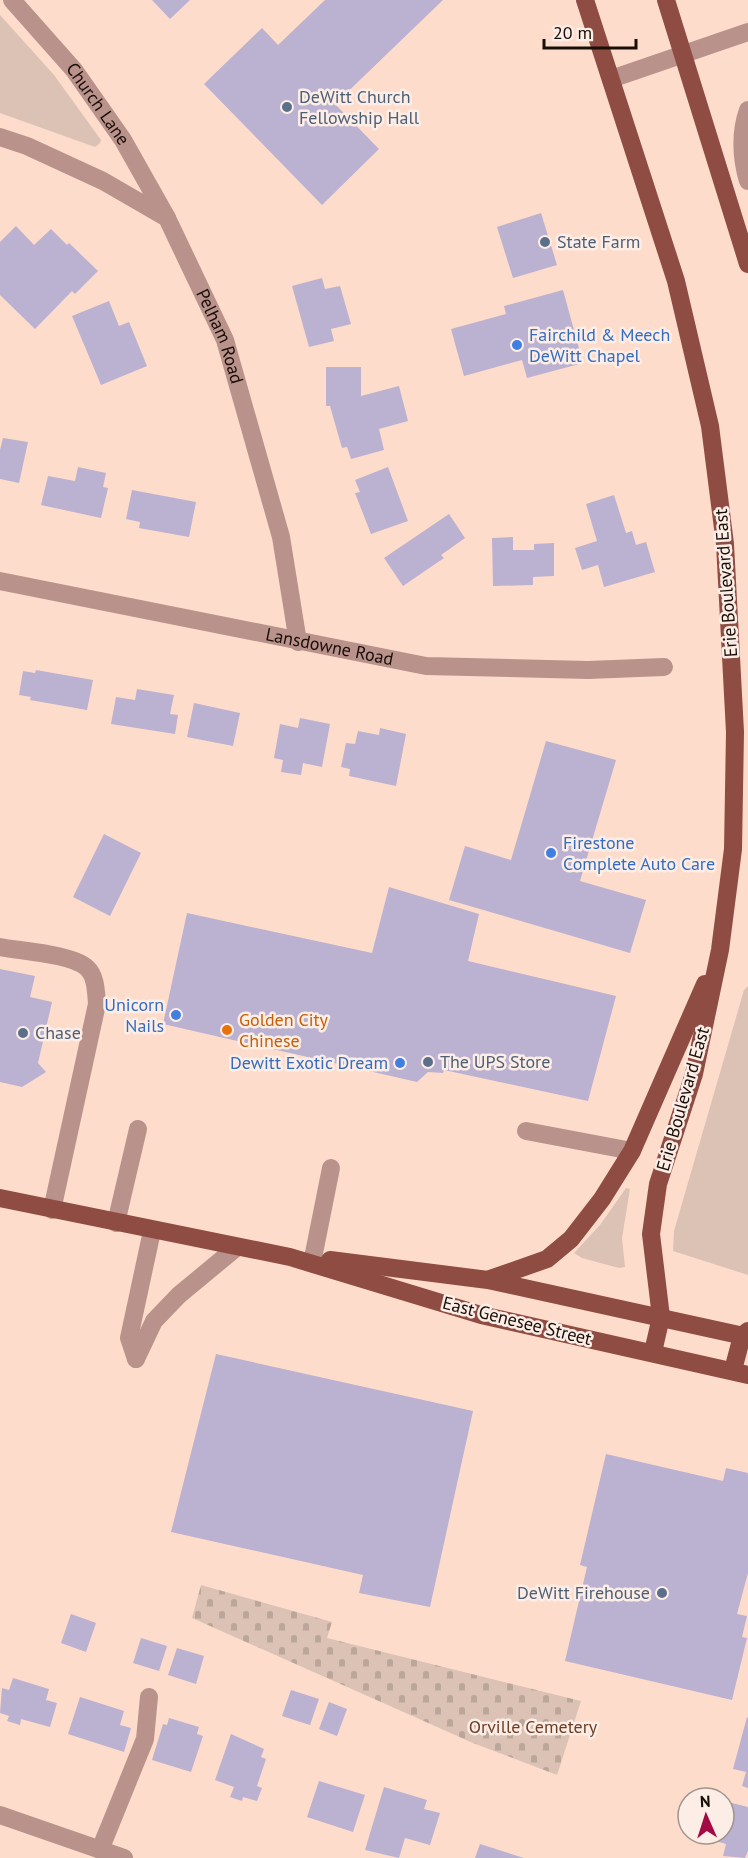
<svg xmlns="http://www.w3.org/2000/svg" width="748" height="1858" viewBox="0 0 748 1858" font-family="'PT Sans',sans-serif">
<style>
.grass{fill:#dbc2b5}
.cemetery{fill:url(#cemetery-stones)}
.building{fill:#bbb1d0}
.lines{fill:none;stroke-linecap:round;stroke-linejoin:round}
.service{stroke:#b9928b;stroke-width:18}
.minor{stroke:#b9928b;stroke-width:18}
.primary{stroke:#8f4c42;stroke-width:18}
.service-dot{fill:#5c6f8a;stroke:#fceee7;stroke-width:2}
.shop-dot{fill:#3f7fe0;stroke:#fceee7;stroke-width:2}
.food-dot{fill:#e8710a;stroke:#fceee7;stroke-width:2}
.labels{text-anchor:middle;stroke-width:5;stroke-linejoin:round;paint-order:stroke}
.service-label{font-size:18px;fill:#4e5e75;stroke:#fceee7;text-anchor:start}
.street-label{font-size:18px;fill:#180d07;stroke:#fceee7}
.shop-label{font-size:18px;fill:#366cbe;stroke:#fceee7;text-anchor:start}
.food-label{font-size:18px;fill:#c56008;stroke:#fceee7;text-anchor:start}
.park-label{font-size:18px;fill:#6e3d22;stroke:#fceee7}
</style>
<defs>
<pattern id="cemetery-stones" width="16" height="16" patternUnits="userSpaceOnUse" patternTransform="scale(1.5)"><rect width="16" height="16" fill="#dbc2b5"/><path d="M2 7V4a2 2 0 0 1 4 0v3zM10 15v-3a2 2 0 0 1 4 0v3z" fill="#bba69a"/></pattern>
</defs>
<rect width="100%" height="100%" fill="#fedccb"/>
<!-- grass -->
<g class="grass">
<polygon points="0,15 54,75 101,140 100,143 95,147 0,113"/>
<polygon points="748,986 748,1275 673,1251 674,1231 744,990"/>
<polygon points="626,1188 630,1189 622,1238 625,1267 619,1268 582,1258 574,1253 600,1225"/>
</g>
<!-- cemetery -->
<polygon class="cemetery" points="201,1585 332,1622 327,1638 581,1701 557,1775 473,1743 192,1618"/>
<!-- building -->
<g class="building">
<polygon points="152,0 190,0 170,19"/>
<polygon points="325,0 443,0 335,104 379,149 322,205 204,84 262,28 278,45"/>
<polygon points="541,213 557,265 513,278 497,227"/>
<polygon points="16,226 34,245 51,229 67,245 69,243 98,271 75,294 72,291 35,329 0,295 0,242"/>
<polygon points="322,278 325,289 340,286 351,324 331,329 334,341 309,347 292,286"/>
<polygon points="563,290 583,363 527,378 522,360 464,376 451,329 506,314 504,306"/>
<polygon points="109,301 119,326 129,322 147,366 101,385 72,316"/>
<polygon points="326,367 361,367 361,396 399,386 408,421 379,429 384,450 351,459 347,447 342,448 330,406 326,406"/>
<polygon points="3,438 28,442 19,483 0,479 0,450"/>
<polygon points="78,467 106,473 103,487 108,488 101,518 41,505 48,476 75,481"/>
<polygon points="388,467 408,521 371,534 355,493 360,492 355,480"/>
<polygon points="132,490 196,502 189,537 139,528 140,522 126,519"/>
<polygon points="614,495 626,533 632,531 636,545 646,542 655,572 604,587 598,565 582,570 575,548 597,541 586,504"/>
<polygon points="449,514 465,538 441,555 444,558 403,586 384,558"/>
<polygon points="513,537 513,550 534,550 534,544 554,543 554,576 533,577 533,585 493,586 492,538"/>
<polygon points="36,670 93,680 87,710 30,700 31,697 19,695 23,671 35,673"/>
<polygon points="137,689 174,695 170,714 178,715 175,734 111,724 116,697 135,700"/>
<polygon points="194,703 240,713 233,746 187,737"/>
<polygon points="300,718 330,724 322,767 303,763 301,775 281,772 283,760 274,758 280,724 298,728"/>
<polygon points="380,728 406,734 396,786 349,776 350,769 341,767 346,743 355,744 358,731 379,735"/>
<polygon points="546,741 616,760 580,881 646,900 630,953 449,900 465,846 511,860"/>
<polygon points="104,834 141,853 110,916 73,897"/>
<polygon points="389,887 479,914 468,961 616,996 588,1101 444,1070 443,1073 428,1072 417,1082 163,1024 187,913 372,953"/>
<polygon points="0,969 35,976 30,997 52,1002 38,1063 46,1072 22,1087 0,1082"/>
<polygon points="216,1354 473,1411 430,1607 359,1593 363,1575 171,1532"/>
<polygon points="606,1454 723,1481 726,1468 748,1473 748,1573 737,1614 747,1616 742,1637 747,1638 732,1700 565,1661 587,1567 580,1565"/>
<polygon points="71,1614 96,1623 86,1652 61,1643"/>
<polygon points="141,1638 167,1646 159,1671 133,1663"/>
<polygon points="177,1648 204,1656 196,1684 168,1675"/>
<polygon points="13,1678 49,1689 46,1700 57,1703 50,1727 21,1719 20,1725 7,1721 9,1716 0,1713 2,1688 9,1690"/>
<polygon points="291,1690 319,1699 310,1725 282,1716"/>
<polygon points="80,1697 124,1711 120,1725 131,1728 124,1752 68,1734"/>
<polygon points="329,1702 347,1709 337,1736 319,1729"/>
<polygon points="747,1717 748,1718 748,1788 742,1786 746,1772 733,1769"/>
<polygon points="169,1718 199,1727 197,1734 203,1736 191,1772 152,1760 163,1724 167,1725"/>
<polygon points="231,1734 264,1749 261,1757 266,1759 257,1786 262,1788 257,1801 243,1797 242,1801 230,1797 234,1787 215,1780"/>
<polygon points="319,1781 365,1795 353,1832 307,1817"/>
<polygon points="384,1787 427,1800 424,1809 440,1813 430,1845 405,1838 399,1858 365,1850"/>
<polygon points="724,1801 748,1807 748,1851 745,1858 723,1856 726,1844 712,1840 714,1834 724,1834"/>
<polygon points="480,1844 524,1858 475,1858"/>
</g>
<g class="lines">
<!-- service -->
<g class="service">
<polyline points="611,79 748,32"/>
<path d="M748 110C740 132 741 158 748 181"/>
<path d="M0 947C20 951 73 954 87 968 96 976 96 992 97 1004L52 1210"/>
<polyline points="526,1131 632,1151"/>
<polyline points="116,1223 138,1129"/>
<polyline points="313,1258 331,1168"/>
<polyline points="136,1359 154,1321 179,1295 237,1247"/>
<polyline points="136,1359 129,1338 152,1231"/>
<polyline points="100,1850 145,1739 149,1697"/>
</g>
<!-- minor -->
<g class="minor">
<path id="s1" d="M12 0 74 70 123 140 167 218"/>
<path id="s2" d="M0 137 27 146 103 181 167 218 225 340 281 537 298 642"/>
<path id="s3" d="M0 581 426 666 588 670 664 667"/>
<polyline points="0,1815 124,1858"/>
</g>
<!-- primary -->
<g class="primary">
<polyline points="585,0 676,281 710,426 725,544 735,732 733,849 720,950 694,1074 658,1184 651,1234 661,1317 653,1352"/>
<polyline points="666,0 748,264"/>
<polyline points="0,1198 290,1257 481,1315 748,1375"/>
<polyline points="330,1260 488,1280 748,1337"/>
<polyline points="490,1279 547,1259 571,1239 602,1199 632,1151 705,984"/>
<polyline points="733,1370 742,1336 748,1331"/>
</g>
</g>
<!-- markers -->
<g class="service-dot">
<circle cx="287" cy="107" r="6"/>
<circle cx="545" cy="242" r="6"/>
<circle cx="23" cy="1033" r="6"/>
<circle cx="428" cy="1062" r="6"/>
<circle cx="662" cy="1593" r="6"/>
</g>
<g class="shop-dot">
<circle cx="517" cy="345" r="6"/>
<circle cx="551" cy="853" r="6"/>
<circle cx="176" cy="1015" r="6"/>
<circle cx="400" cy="1063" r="6"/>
</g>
<circle class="food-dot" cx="227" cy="1030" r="6"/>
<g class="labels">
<!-- service labels -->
<g class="service-label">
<text x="299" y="103">DeWitt Church<tspan x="299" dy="21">Fellowship Hall</tspan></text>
<text x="557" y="248">State Farm</text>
<text x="35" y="1039">Chase</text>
<text x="440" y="1068">The UPS Store</text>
<text x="650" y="1599" text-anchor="end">DeWitt Firehouse</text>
</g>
<!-- street labels -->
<g class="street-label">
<text dy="6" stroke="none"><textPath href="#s1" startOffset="135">Church Lane</textPath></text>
<text dy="6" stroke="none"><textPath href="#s2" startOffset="316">Pelham Road</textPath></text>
<text transform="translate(726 583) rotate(-94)" y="6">Erie Boulevard East</text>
<text dy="6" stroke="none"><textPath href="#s3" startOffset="336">Lansdowne Road</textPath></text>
<text transform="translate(683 1099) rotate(-74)" y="6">Erie Boulevard East</text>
<text transform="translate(517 1321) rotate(14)" y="6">East Genesee Street</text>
</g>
<!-- shop labels -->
<g class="shop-label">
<text x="529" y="341">Fairchild &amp; Meech<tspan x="529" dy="21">DeWitt Chapel</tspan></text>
<text x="563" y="849">Firestone<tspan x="563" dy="21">Complete Auto Care</tspan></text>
<text x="164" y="1011" text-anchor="end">Unicorn<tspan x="164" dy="21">Nails</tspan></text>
<text x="388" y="1069" text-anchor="end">Dewitt Exotic Dream</text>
</g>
<!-- food labels -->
<g class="food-label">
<text x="239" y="1026">Golden City<tspan x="239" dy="21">Chinese</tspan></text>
</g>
<!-- park labels -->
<g class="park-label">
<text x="533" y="1733">Orville Cemetery</text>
</g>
</g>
<!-- north arrow -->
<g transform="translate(706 1816) rotate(357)"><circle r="28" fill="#fceee7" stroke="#a1948d" stroke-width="1.5"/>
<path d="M0-4.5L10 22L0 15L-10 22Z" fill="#a30943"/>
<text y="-9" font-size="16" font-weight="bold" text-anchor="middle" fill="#180d07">N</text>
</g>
<!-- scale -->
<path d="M544 39v9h92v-9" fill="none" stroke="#180d07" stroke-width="3"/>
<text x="553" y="39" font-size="18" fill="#180d07" stroke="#fceee7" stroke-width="4.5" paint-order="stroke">20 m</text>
</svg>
